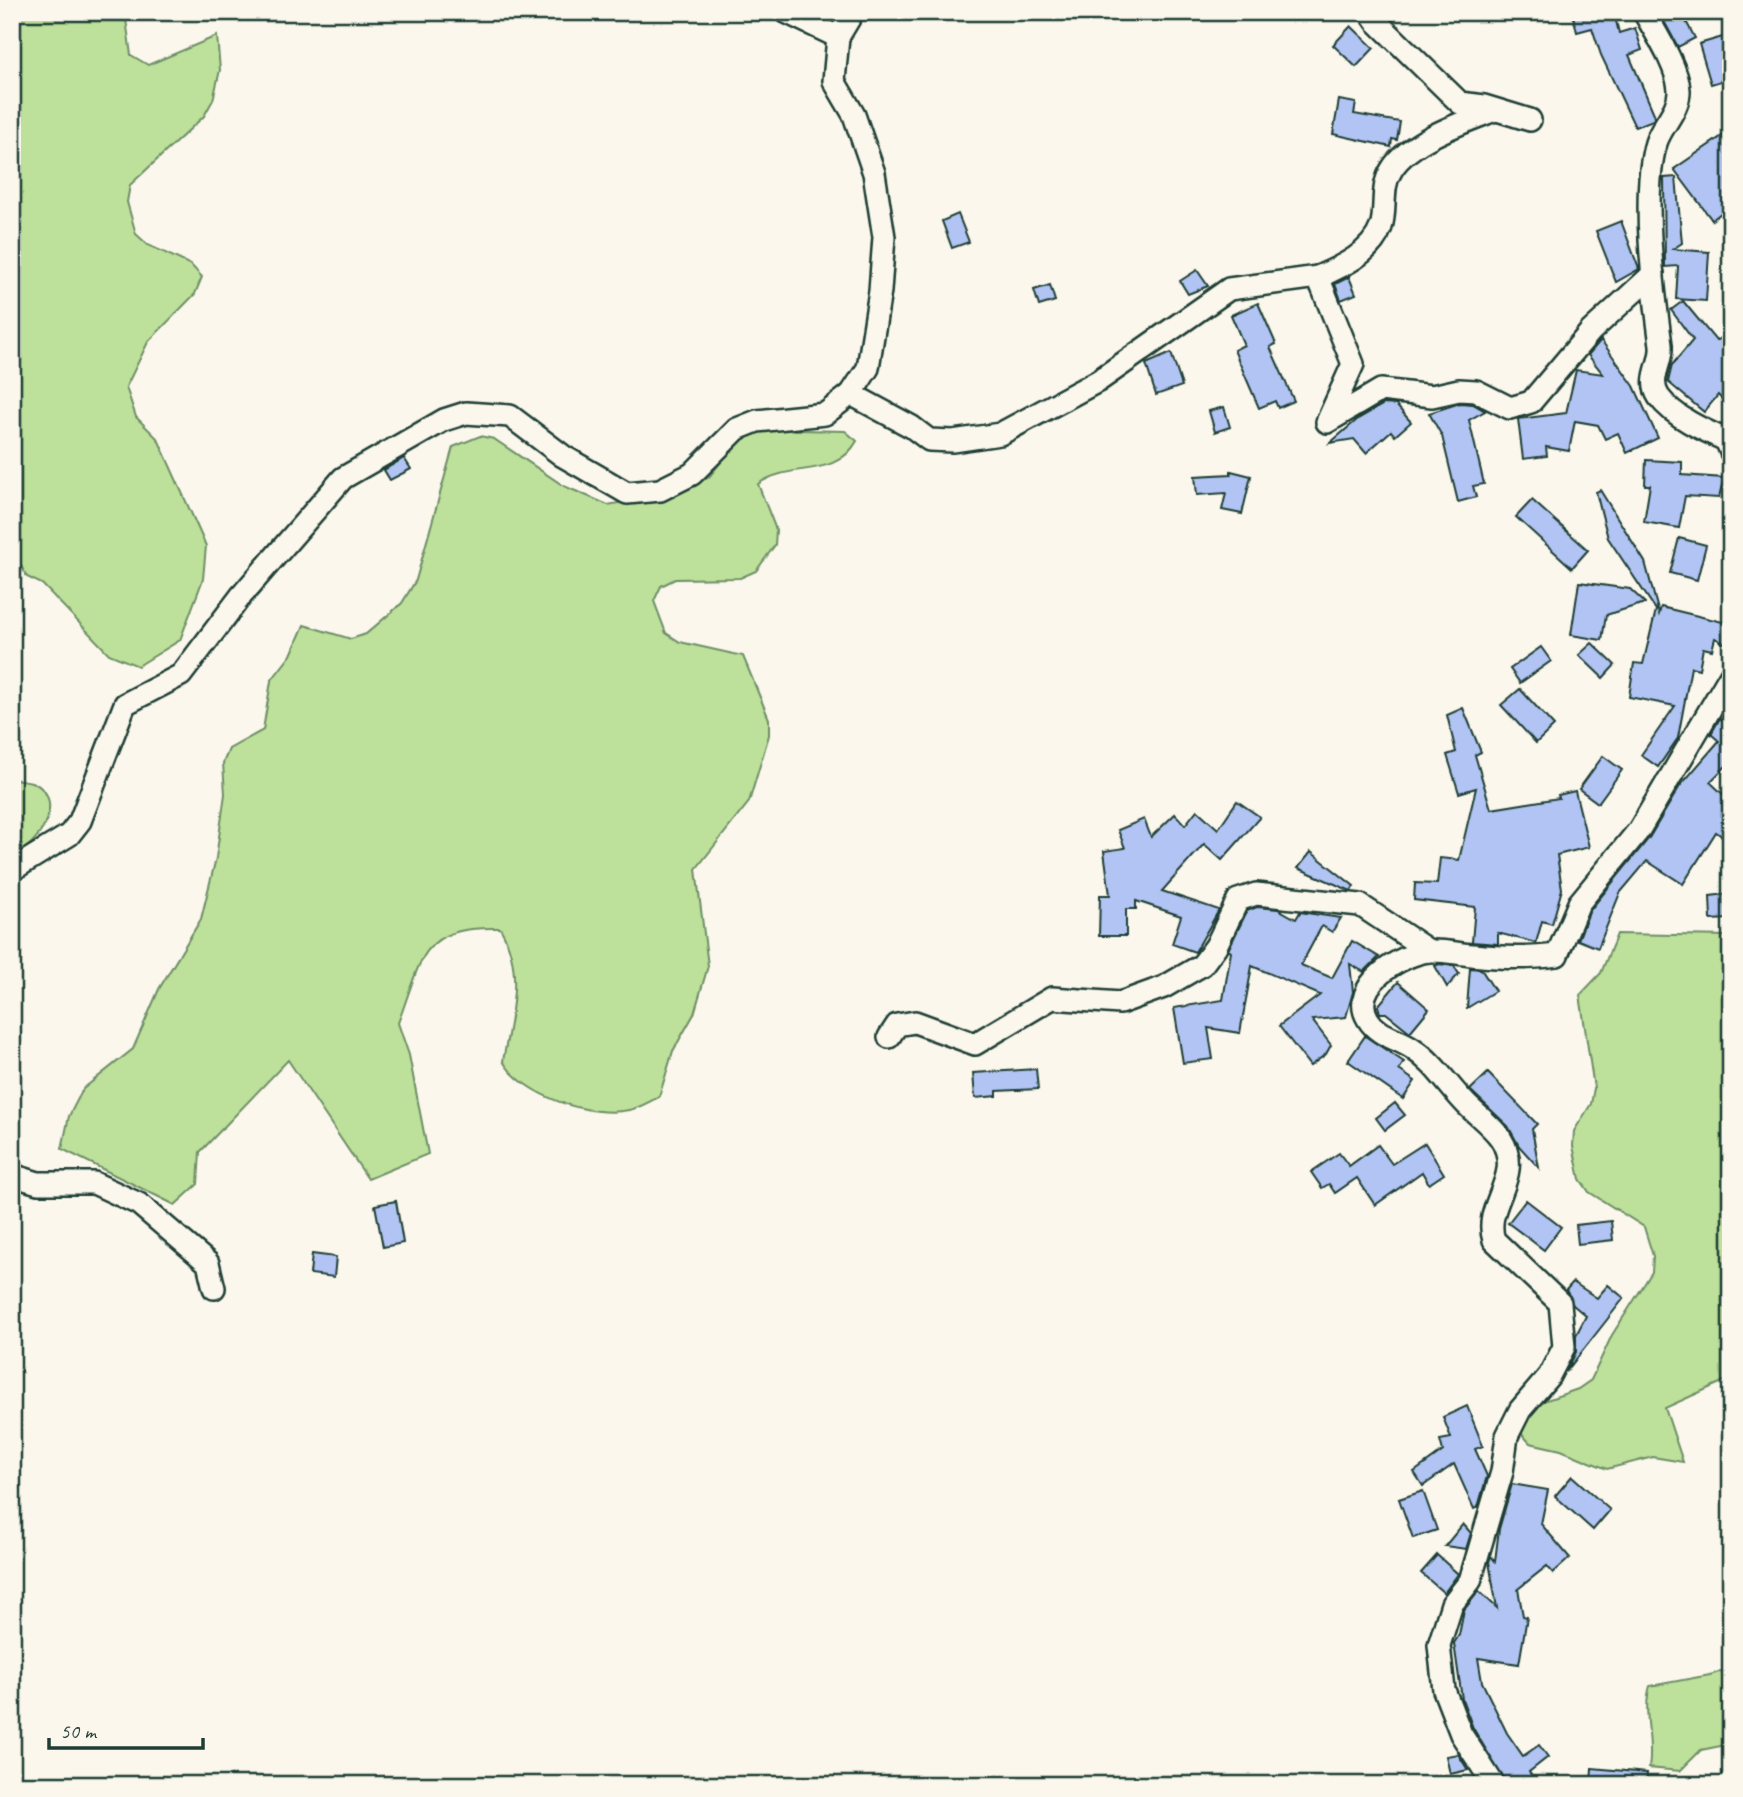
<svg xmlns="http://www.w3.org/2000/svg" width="1743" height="1797" viewBox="0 0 1743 1797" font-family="Caveat,sans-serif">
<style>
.green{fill:#bde09a;stroke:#6e8e67;stroke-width:2}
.building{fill:#b1c4f3;stroke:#1f3d34;stroke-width:2}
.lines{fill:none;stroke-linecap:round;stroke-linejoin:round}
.minor-casing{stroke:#1f3d34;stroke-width:26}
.minor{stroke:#fbf7ec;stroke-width:21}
</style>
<rect width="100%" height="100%" fill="#fbf7ec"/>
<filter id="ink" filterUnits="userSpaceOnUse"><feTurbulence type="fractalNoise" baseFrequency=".0143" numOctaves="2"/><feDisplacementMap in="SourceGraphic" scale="14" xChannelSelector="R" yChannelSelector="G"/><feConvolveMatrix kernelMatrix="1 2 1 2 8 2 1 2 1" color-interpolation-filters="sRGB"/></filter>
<g filter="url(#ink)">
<!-- green -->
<g class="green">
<polygon points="12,12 125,12 131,55 148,65 217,36 220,70 213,100 204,116 130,185 127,202 136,234 148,245 191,265 202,277 195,294 148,342 126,387 136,417 158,439 206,546 203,579 180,640 138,666 109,654 42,584 27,577 12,549"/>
<path d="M753 429 845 431 857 441C835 480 790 461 758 484L776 530 775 545 756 571 740 578 675 579 661 586 654 601 666 633 680 642 743 656 769 719V735L749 802 696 869 708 966 694 1014 673 1051 659 1097C650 1101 639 1108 629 1110 590 1118 523 1096 503 1061 511 1017 525 969 500 928 419 926 423 957 398 1023L409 1055 428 1154 368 1179 288 1060 200 1152 198 1184 175 1205 62 1149 69 1116 83 1089 133 1049 159 989 201 919 216 858 225 794 223 763 229 749 263 730 271 681 291 655 304 625 351 639 366 634 402 603 416 580 453 447 480 436 494 439 564 486 608 505 681 491 709 477 740 438Z"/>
<path d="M12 779C19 780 28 780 34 783 68 800 38 848 12 855Z"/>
<polygon points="1617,934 1731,936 1731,1378 1665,1408 1683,1462 1653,1457 1607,1469 1561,1450 1530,1443 1519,1431 1535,1404 1578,1389 1591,1380 1612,1335 1652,1272 1653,1256 1644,1227 1589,1192 1580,1179 1573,1146 1574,1131 1591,1104 1594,1088 1580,995 1601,973"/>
<path d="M1731 1668V1744L1701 1750 1680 1771 1649 1768C1654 1740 1642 1713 1650 1686L1710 1675Z"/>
</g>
<!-- building -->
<g class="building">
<polygon points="1572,12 1629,12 1630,17 1616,21 1619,33 1635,28 1642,50 1629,55 1655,116 1653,120 1635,127 1601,55 1592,28 1577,32"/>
<polygon points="1659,12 1681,12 1695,38 1678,47"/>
<polygon points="1351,26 1374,48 1356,67 1333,45"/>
<polygon points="1726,36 1731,52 1731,78 1711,84 1699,44"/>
<polygon points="1339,100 1356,103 1354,114 1400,122 1397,140 1392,139 1391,147 1333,134"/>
<polygon points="1731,130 1731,205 1712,220 1674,169"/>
<polygon points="1676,177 1682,243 1673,249 1709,252 1706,301 1676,299 1678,266 1665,267 1664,178"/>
<polygon points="958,214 969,242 952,248 942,221"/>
<polygon points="1621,221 1639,269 1616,282 1596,231"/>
<polygon points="1197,270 1208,286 1188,294 1180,281"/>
<polygon points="1349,277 1356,294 1341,300 1335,284"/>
<polygon points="1050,285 1055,301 1039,306 1034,290"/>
<polygon points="1683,301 1716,341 1731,330 1731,409 1718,395 1704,412 1668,382 1672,365 1693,340 1671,310"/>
<polygon points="1258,303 1276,344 1270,347 1294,401 1278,408 1275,401 1259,408 1234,350 1244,345 1231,315"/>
<polygon points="1601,340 1634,386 1658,438 1627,453 1618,433 1605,439 1598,425 1575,421 1569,451 1546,447 1547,456 1523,459 1518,419 1566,413 1576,370 1603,374 1588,355"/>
<polygon points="1171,353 1182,386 1156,395 1146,364"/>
<polygon points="1460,403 1473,404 1485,411 1469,420 1484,484 1473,486 1476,497 1458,502 1442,436 1429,413"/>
<polygon points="1384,404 1396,405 1411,422 1395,436 1391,431 1366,453 1354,439 1330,443 1358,419"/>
<polygon points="1224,407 1230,427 1215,432 1209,411"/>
<polygon points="404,458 411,469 390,480 384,470"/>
<polygon points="1646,460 1682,462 1682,475 1724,478 1719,498 1685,496 1679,528 1644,522 1650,485 1645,485"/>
<polygon points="1231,471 1251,476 1242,514 1222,510 1226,493 1197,495 1195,476 1231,474"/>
<polygon points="1600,490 1645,562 1659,614 1661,607 1731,624 1731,647 1715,638 1712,650 1703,648 1699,669 1691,667 1678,738 1658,767 1641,755 1675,706 1629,697 1634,663 1643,664 1656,610 1608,538 1596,492"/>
<polygon points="1532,500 1588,550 1572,568 1516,517"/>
<polygon points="1679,538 1706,545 1697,580 1670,573"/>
<polygon points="1579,582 1630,589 1645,603 1606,615 1602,640 1571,635"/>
<polygon points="1592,643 1615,665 1603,678 1579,655"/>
<polygon points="1541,647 1551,661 1520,683 1510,669"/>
<polygon points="1520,689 1554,726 1536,743 1501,705"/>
<polygon points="1463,708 1481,752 1475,755 1491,809 1559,798 1558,795 1575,791 1589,847 1557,855 1562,889 1552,924 1542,921 1536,943 1498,933 1498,944 1472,942 1475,907 1414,900 1415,883 1437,884 1440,858 1459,860 1476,788 1459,793 1447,755 1456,752 1447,715"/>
<polygon points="1720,718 1731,728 1731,761 1710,782 1726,797 1721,803 1731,812 1731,828 1723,837 1716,832 1683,884 1647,861 1620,893 1598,948 1578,940 1590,910 1649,838 1680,786 1719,741 1711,734"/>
<polygon points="1603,756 1622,770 1598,803 1579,789"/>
<polygon points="1237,801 1260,817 1222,860 1204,844 1162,891 1219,910 1195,952 1172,944 1181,916 1136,901 1136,909 1126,909 1126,936 1099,936 1100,895 1110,895 1104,851 1125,848 1118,830 1144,819 1151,837 1175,814 1185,825 1197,810 1218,829"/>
<polygon points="1311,852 1354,886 1351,891 1298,868"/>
<polygon points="1727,894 1729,919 1711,920 1710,896"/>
<polygon points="1257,907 1278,909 1296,919 1300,912 1341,918 1332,932 1322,926 1301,965 1332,978 1352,941 1379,957 1364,972 1350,964 1353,992 1346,1017 1312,1020 1331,1045 1326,1054 1310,1066 1279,1026 1320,995 1252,966 1240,1033 1208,1028 1213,1059 1183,1063 1174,1008 1223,1000 1231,952 1228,950 1247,911"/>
<polygon points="1439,964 1454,966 1459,974 1447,987 1435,966"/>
<polygon points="1470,968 1481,969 1495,991 1467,1008"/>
<polygon points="1398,982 1429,1009 1410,1032 1386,1013 1380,1013 1378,1006"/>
<polygon points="1365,1036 1404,1062 1399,1070 1415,1081 1403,1099 1348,1061"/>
<polygon points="1036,1069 1038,1089 997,1091 997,1096 975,1098 973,1073"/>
<polygon points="1488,1073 1537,1124 1532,1129 1539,1168 1519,1146 1508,1126 1470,1090"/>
<polygon points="1395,1103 1405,1115 1385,1130 1376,1118"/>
<polygon points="1425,1143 1444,1174 1429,1184 1422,1172 1375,1205 1357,1178 1335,1193 1329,1184 1322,1188 1311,1172 1339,1153 1349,1166 1378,1145 1392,1164"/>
<polygon points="1526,1200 1561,1227 1544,1250 1508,1223"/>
<polygon points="396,1201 403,1243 383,1247 375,1205"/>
<polygon points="1611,1221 1613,1240 1578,1244 1576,1225"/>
<polygon points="312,1254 336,1257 334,1277 310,1274"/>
<polygon points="1573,1282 1597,1298 1608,1285 1624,1298 1566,1372 1576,1352 1576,1335 1586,1316 1573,1305 1566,1290"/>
<polygon points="1467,1406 1483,1446 1475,1449 1487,1476 1478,1507 1474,1509 1454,1464 1423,1486 1414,1472 1443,1451 1440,1440 1451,1438 1443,1417"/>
<polygon points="1572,1476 1610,1510 1593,1530 1555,1496"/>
<polygon points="1512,1484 1548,1490 1541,1524 1570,1558 1553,1573 1547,1566 1518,1589 1523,1616 1527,1617 1519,1664 1478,1658 1482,1682 1507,1733 1523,1756 1539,1745 1548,1757 1529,1772 1538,1785 1507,1785 1473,1728 1462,1699 1454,1643 1459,1635 1464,1610 1479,1591 1497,1608 1489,1562 1491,1556 1495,1561 1499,1529"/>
<polygon points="1423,1491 1437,1530 1413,1538 1399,1499"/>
<polygon points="1463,1524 1471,1533 1466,1549 1445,1546"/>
<polygon points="1437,1555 1458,1574 1444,1593 1421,1573"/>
<polygon points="1458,1754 1468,1770 1450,1774 1446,1756"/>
<polygon points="1592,1768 1647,1773 1646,1785 1591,1785"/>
</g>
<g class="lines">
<!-- minor casing -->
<g class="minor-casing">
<g id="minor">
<polyline points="786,12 838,37"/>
<polyline points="1370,12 1377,22 1460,103 1484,106 1530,120"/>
<path d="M1644 12C1655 32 1678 67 1679 90 1680 109 1661 126 1656 143 1641 193 1654 293 1661 345 1663 363 1647 379 1659 397 1674 417 1703 430 1726 440L1731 452"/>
<path d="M1318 277C1341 267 1372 253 1381 227 1387 209 1380 187 1392 169 1410 140 1464 122 1495 110"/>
<polyline points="851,394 912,427 929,440 953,441 1000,434 1098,381 1229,289 1318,277 1353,364 1327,422 1381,390 1432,396 1459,390 1476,391 1510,408 1531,402 1591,331 1653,274"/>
<polyline points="12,870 69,835 80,821 125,704 181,675 241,596 343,478 444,420 466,413 510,416 563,456 627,493 660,490 692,474 737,429 757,421 825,414 851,394 868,368 880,291 884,237 874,173 854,115 834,81 838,37 853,12"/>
<polyline points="889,1037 897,1025 915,1022 975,1044 1052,998 1120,1003 1164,987 1202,965 1216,946 1238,900 1256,894 1360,905 1429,951"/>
<polyline points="12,1175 38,1183 94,1183 139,1204 208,1263 214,1288"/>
<path d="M1494 1785 1461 1734 1444 1690 1439 1645 1452 1604 1470 1581 1502 1472 1507 1436 1520 1410 1549 1376 1564 1347 1560 1303 1494 1240C1482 1205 1525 1177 1501 1139 1493 1127 1478 1116 1467 1105 1448 1086 1435 1063 1412 1048 1397 1038 1378 1036 1368 1019 1348 986 1402 953 1430 951 1443 950 1459 954 1472 955 1501 958 1529 959 1557 955L1579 903 1639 830 1731 674"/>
</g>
</g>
<!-- minor -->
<use href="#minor" class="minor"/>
</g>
</g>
<!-- margin -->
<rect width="1743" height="1797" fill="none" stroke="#fbf7ec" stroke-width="42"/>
<rect x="21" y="21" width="1701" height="1755" fill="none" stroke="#1f3d34" stroke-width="2.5" filter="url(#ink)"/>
<!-- scale -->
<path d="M49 1738v10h154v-10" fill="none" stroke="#1f3d34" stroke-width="3.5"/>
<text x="60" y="1738" font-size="21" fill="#1f3d34" stroke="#fbf7ec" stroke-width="5" paint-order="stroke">50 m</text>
</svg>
